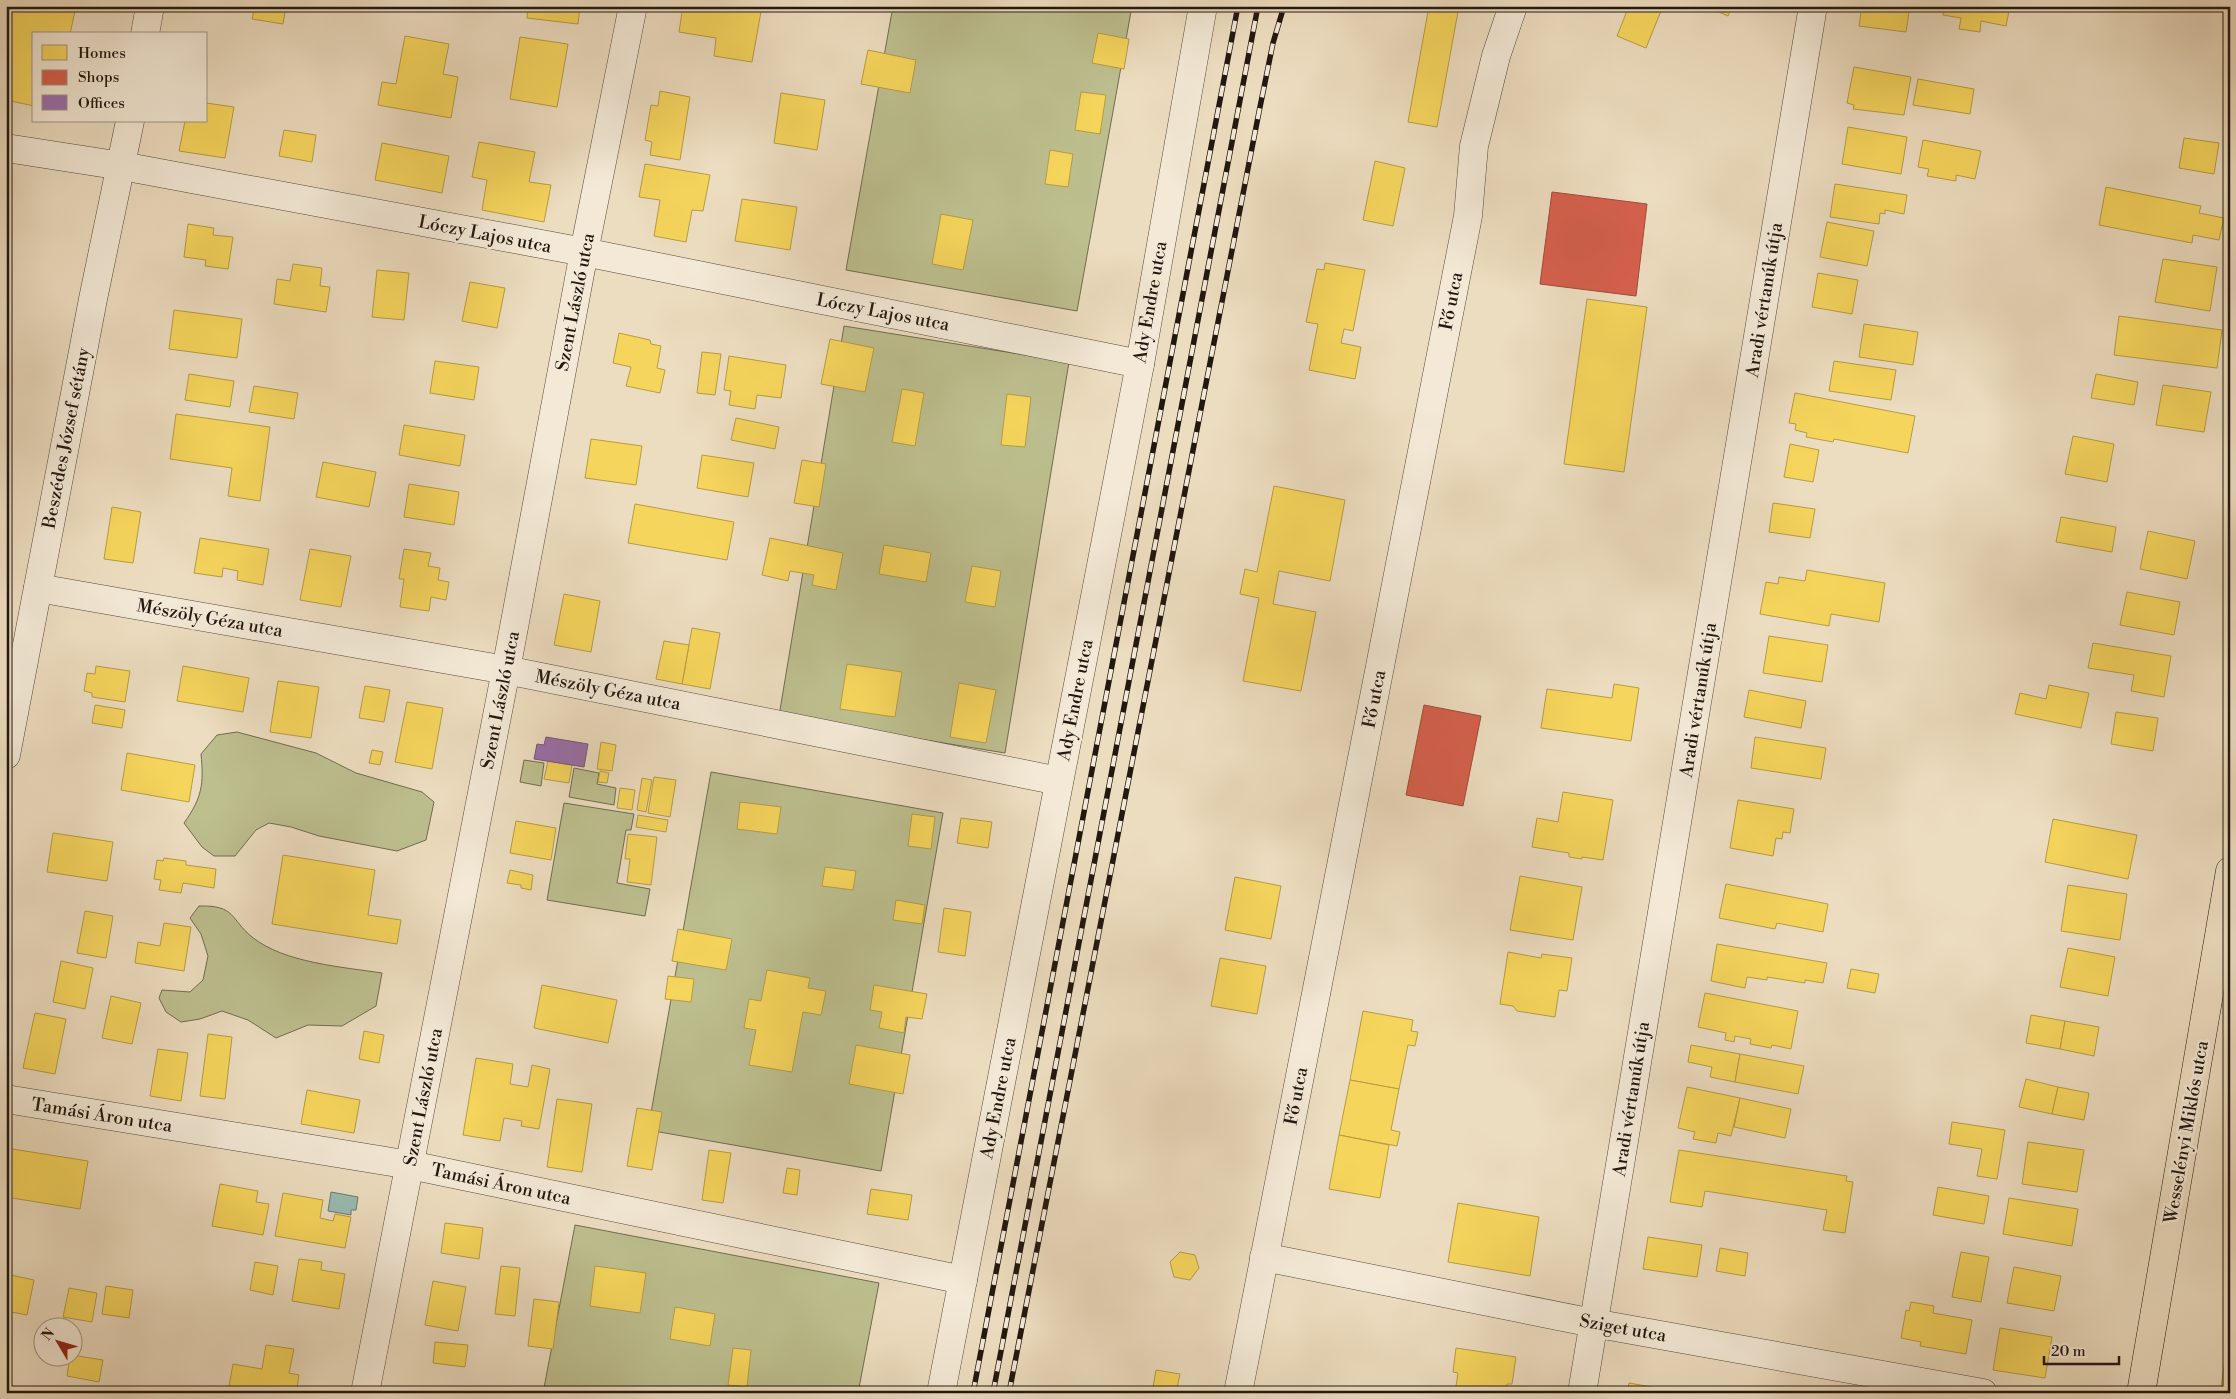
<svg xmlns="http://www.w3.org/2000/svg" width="2236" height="1399" viewBox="0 0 2236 1399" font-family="'Libre Bodoni',serif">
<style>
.green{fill:#bdbf8f;stroke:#6f6c50}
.water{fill:#99bcb2;stroke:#697a71}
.homes{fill:#f6d55c;stroke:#b69c45}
.shops{fill:#d6604d;stroke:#a04a3b}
.offices{fill:#9970ab;stroke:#75567c}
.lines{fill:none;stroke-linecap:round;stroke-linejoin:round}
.minor-casing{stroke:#54493c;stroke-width:29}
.primary-casing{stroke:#211810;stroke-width:29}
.minor{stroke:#f3e9d6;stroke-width:28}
.primary{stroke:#edddc0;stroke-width:28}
.rail-casing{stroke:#211810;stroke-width:5.5}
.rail{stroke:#f3e9d6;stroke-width:4;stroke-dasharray:11;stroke-linecap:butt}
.labels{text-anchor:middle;stroke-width:5;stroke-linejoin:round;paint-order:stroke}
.street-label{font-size:18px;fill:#211810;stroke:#f3e9d6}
</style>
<rect width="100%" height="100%" fill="#edddc0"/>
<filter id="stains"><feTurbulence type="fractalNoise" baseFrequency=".004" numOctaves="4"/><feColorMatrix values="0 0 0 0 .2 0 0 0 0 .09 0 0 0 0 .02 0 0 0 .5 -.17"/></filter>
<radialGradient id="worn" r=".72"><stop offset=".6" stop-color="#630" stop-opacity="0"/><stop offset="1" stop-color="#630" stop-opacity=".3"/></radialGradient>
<!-- green -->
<g class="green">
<polygon points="893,6 1132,6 1077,311 846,270"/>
<polygon points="844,326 1069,362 1005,753 779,716"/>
<path d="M237 732 316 753 356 773 422 792 434 802 426 840 397 851 319 836 291 827 269 823 256 830 235 856H214L202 847 184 823C202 798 204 784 201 754L217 735Z"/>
<polygon points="524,760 544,763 541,786 520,782"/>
<polygon points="574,768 599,773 597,784 616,788 614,805 569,797"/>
<polygon points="711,772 943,813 881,1171 648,1130"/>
<polygon points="564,803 634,814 631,830 626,830 617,883 650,889 645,916 547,900"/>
<path d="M199 906C236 905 230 919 252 937 284 963 343 967 382 973L376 1006 342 1026 308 1025 276 1038 248 1020 222 1011 200 1019 181 1022 166 1012 159 998 162 990 190 992 203 980 208 956 201 934 190 918Z"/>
<polygon points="575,1225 879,1283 858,1393 543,1393"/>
</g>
<!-- water -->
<polygon class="water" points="331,1192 358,1197 356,1210 351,1210 351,1215 328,1211"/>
<!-- homes -->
<g class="homes">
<polygon points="6,6 52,6 75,11 70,34 34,34 34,106 6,100"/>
<polygon points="255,6 286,6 283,24 252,19"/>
<polygon points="528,6 580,6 578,24 527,18"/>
<polygon points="683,6 762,6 752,62 714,56 716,38 679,32"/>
<polygon points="1429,6 1459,6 1437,127 1408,122"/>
<polygon points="1629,6 1663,6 1646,48 1617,36"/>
<polygon points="1705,6 1732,6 1728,16"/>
<polygon points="1862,6 1910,6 1906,32 1859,26"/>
<polygon points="1944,6 2010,6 2006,26 1981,21 1980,32 1959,29 1961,18 1943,15"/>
<polygon points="1098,33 1129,39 1124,69 1092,63"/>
<polygon points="405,36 449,44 443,74 458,77 451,118 378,105 382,82 396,84"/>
<polygon points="520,37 568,44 557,107 510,99"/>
<polygon points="868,50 916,60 910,93 861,84"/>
<polygon points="1854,67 1911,77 1904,115 1853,109 1854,105 1847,103"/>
<polygon points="1918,79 1974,89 1970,114 1913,105"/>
<polygon points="660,91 690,97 680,160 650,155 652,142 645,140 651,105 658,106"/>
<polygon points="1081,92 1106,95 1100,134 1075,130"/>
<polygon points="781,93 825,100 817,150 774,143"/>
<polygon points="206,103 234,107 225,158 179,151 185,121 206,121"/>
<polygon points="1848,127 1907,137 1901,174 1842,164"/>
<polygon points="284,130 316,135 312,162 279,156"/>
<polygon points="2184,138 2219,143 2214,174 2179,168"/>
<polygon points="1923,140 1981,151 1975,179 1956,175 1956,181 1927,176 1929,169 1918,167"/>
<polygon points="479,142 535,152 529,182 551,185 544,222 482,210 487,180 472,177"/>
<polygon points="382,143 449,156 442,193 375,180"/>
<polygon points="1050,150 1073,154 1068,187 1045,184"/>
<polygon points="1375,161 1405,168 1393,226 1363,220"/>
<polygon points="645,164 710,175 703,211 692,210 686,242 654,236 660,200 639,197"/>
<polygon points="1835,184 1907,195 1904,214 1885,210 1885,214 1880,213 1879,224 1830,217"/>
<polygon points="2106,187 2201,206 2199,213 2224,218 2219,240 2193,235 2192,243 2099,225"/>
<polygon points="742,199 797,207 790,250 735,241"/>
<polygon points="941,214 973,220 963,270 932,264"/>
<polygon points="1827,222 1874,231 1867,266 1820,257"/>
<polygon points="188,224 214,228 213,235 233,237 228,269 205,266 206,260 184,257"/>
<polygon points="2163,259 2217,267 2210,311 2155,302"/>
<polygon points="1325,263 1365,270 1353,331 1344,329 1341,343 1361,347 1355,379 1309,370 1318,324 1306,322 1317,269 1324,270"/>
<polygon points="293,264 322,268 320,286 330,287 326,312 274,304 277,279 290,281"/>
<polygon points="377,270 409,273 404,320 372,317"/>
<polygon points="1818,273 1858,280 1852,314 1812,307"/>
<polygon points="470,282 505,288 497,328 462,321"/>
<polygon points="1587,299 1647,307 1624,472 1564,464"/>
<polygon points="174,310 242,319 237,358 169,349"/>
<polygon points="2119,316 2222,330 2217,368 2114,355"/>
<polygon points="1864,324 1918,332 1913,365 1859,357"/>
<polygon points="619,333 650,340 651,344 661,346 657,368 665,370 660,393 626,386 631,367 613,363"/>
<polygon points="830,339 874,348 865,392 821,384"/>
<polygon points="702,352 721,354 715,395 697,393"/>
<polygon points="729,356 786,365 781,398 757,395 755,409 729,405 731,391 724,390"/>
<polygon points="435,361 479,367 474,400 430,393"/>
<polygon points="1834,361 1896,370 1891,400 1829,391"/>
<polygon points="189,374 234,381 230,407 185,400"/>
<polygon points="2096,374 2138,382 2134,405 2091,398"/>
<polygon points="2163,385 2211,392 2204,432 2156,425"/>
<polygon points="254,386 298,393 294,419 249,412"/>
<polygon points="902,389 924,393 915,446 892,442"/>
<polygon points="1795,393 1915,416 1908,453 1834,439 1833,442 1806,437 1807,433 1795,430 1796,424 1789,423"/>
<polygon points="1007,394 1031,397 1025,447 1001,445"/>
<polygon points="176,414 270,427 260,501 228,496 232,468 170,459"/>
<polygon points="736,418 779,427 775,449 731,440"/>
<polygon points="404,425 465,435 460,466 399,455"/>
<polygon points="2073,436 2114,444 2107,482 2065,474"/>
<polygon points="591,439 642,446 636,485 585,478"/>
<polygon points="1790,444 1819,450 1813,482 1784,477"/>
<polygon points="702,455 754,463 748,497 697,488"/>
<polygon points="802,460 826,464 819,507 794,503"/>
<polygon points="323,462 376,472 369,507 316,497"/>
<polygon points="409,484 459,492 454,525 404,517"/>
<polygon points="1274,486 1345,500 1330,581 1279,571 1273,604 1316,612 1301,691 1243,681 1259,598 1240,594 1245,569 1257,572"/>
<polygon points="1773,503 1815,509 1810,538 1769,532"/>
<polygon points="635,504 734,522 727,560 628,543"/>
<polygon points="112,507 141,512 133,563 104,559"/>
<polygon points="2061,517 2116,527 2112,552 2056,542"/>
<polygon points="2148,531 2195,541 2187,579 2140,569"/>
<polygon points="200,538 269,549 263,585 237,580 238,571 223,568 222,577 194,573"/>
<polygon points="770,538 843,553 836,590 812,585 814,575 790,571 788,581 762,575"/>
<polygon points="884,545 931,553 926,582 879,574"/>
<polygon points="310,549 351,556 341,607 300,600"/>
<polygon points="404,549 431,553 428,566 440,568 438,580 449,582 446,600 431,597 429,611 400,607 404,579 399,579"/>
<polygon points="972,566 1001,571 995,607 965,602"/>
<polygon points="1807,570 1885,583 1879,622 1831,614 1829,626 1760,614 1766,582 1778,584 1779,577 1805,581"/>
<polygon points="2127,592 2180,602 2174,635 2120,625"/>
<polygon points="564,594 600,601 591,652 554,645"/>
<polygon points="692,628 720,633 710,689 682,684"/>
<polygon points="1769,636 1828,645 1822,682 1763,673"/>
<polygon points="664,641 689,645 682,684 656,679"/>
<polygon points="2093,643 2171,656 2164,697 2131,691 2134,675 2088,668"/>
<polygon points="847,664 902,672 895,717 840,709"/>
<polygon points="96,666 130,671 125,702 92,697 92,693 84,691 87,673 95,674"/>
<polygon points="183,666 249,678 243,712 177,701"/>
<polygon points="278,681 319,687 311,738 270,732"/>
<polygon points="959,683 996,690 986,743 950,737"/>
<polygon points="1614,684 1639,688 1631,741 1541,728 1547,689 1612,698"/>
<polygon points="2049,685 2089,693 2081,728 2015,714 2020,693 2046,699"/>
<polygon points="365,686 390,690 384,722 359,718"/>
<polygon points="1749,690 1806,701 1801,728 1744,717"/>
<polygon points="407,702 443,708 432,769 395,762"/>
<polygon points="95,705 125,710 122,728 92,723"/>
<polygon points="2116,712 2158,718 2153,751 2111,744"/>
<polygon points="1755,737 1826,748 1821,779 1751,768"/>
<polygon points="601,742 616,745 612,771 597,769"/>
<polygon points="372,750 383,752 380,765 369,763"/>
<polygon points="127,753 195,765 189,802 121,790"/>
<polygon points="548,761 572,765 569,783 544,779"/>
<polygon points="600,771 609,773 607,783 598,782"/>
<polygon points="654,777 676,780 670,817 648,813"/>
<polygon points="642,778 652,780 646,812 637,810"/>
<polygon points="620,788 635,790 632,810 617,808"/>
<polygon points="1563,792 1613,800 1603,860 1582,857 1582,859 1569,857 1569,853 1532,847 1537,818 1558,822"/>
<polygon points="1738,800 1794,809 1790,833 1783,832 1782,839 1776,838 1773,856 1730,848"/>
<polygon points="740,802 781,807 777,834 737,829"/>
<polygon points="912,814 935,817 931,849 908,846"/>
<polygon points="638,815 668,820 666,832 636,827"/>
<polygon points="961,818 992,822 988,848 957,843"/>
<polygon points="2053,819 2137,835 2128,879 2045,862"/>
<polygon points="516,821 556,828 551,860 510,853"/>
<polygon points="53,833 113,842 107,881 47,872"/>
<polygon points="628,834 657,837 651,885 627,882 630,859 625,859"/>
<polygon points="283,855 375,870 368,915 401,920 397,944 272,924"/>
<polygon points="164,858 186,861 186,865 216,869 214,888 183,883 181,893 159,890 161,880 154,879 157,860 163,861"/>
<polygon points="825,867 856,871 853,890 822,886"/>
<polygon points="510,870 533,875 531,890 521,888 521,885 507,883"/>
<polygon points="1520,876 1582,887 1573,940 1510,930"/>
<polygon points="1235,877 1281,886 1271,939 1225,930"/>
<polygon points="1726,884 1828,904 1823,932 1777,923 1775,929 1719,918"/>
<polygon points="2068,885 2127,894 2120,940 2061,931"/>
<polygon points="896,900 925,905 922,924 893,920"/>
<polygon points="944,908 971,912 965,956 938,952"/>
<polygon points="85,911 113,916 106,958 77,953"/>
<polygon points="164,923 191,927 184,971 135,963 138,942 160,946"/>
<polygon points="678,929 732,939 726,970 672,961"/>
<polygon points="1717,944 1827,963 1823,983 1805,980 1805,983 1767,977 1767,980 1747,977 1745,988 1711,981"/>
<polygon points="2068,948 2115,957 2108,996 2060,987"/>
<polygon points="1508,952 1541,958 1542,954 1572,958 1567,991 1559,990 1555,1017 1517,1011 1513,1006 1500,1004"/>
<polygon points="1220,958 1266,966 1257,1014 1211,1006"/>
<polygon points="61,961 93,968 85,1009 53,1002"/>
<polygon points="1851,969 1879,974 1875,993 1847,988"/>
<polygon points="767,970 810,978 808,988 826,991 821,1015 803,1012 792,1072 749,1065 756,1030 744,1028 749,999 761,1001"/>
<polygon points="668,976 694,979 691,1002 665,999"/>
<polygon points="542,985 617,1000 608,1043 534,1028"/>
<polygon points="874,985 927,994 922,1019 906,1017 904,1033 879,1028 882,1012 870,1010"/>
<polygon points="1705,993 1798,1011 1791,1049 1772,1045 1771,1048 1750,1044 1751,1039 1735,1036 1734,1042 1725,1040 1726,1033 1698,1027"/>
<polygon points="111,996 141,1003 132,1044 102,1038"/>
<polygon points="1363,1011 1413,1020 1411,1031 1418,1032 1415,1046 1408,1045 1399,1089 1350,1080"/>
<polygon points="35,1013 66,1019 55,1074 23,1068"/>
<polygon points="2031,1015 2065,1021 2060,1049 2026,1043"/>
<polygon points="2065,1021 2099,1027 2094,1056 2060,1049"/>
<polygon points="364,1031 384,1035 379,1063 359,1059"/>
<polygon points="208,1034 232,1037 225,1099 200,1096"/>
<polygon points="856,1045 910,1055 903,1094 849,1084"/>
<polygon points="1691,1045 1740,1054 1735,1082 1710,1077 1712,1067 1688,1062"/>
<polygon points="158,1049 188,1053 181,1101 150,1096"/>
<polygon points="1740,1054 1804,1066 1798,1094 1735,1082"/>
<polygon points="476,1058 513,1064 510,1084 528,1087 532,1065 550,1069 539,1129 521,1126 522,1121 504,1118 500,1141 463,1135"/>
<polygon points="2026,1079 2058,1087 2052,1114 2019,1107"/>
<polygon points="1350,1080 1399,1089 1391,1130 1400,1132 1397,1146 1339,1135"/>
<polygon points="1687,1087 1740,1098 1731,1136 1718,1133 1716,1143 1693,1139 1695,1132 1678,1128"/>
<polygon points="2058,1087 2089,1093 2084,1120 2052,1114"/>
<polygon points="307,1090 360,1100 354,1133 301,1124"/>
<polygon points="1740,1098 1791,1109 1785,1138 1734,1127"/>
<polygon points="557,1099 592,1104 582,1172 547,1167"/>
<polygon points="637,1108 662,1112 652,1170 627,1166"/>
<polygon points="1952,1122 2005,1130 1997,1179 1977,1176 1982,1149 1949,1144"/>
<polygon points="1339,1135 1389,1145 1380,1198 1329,1189"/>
<polygon points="2028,1142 2084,1150 2077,1192 2022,1184"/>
<polygon points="6,1148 88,1161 80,1209 6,1197"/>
<polygon points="709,1150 731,1153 723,1203 702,1200"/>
<polygon points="1679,1150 1847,1176 1846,1181 1853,1182 1845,1233 1823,1230 1827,1210 1705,1191 1702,1207 1670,1202"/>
<polygon points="787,1168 800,1170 797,1195 783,1193"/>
<polygon points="220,1184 258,1191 256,1202 269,1204 263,1235 212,1226"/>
<polygon points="1938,1187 1989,1196 1984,1224 1933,1215"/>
<polygon points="871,1189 912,1195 908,1220 867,1214"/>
<polygon points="283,1193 323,1200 320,1218 333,1221 335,1214 351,1217 345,1248 275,1236"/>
<polygon points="2009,1198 2078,1209 2072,1246 2003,1234"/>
<polygon points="1458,1203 1539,1217 1530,1276 1448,1262"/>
<polygon points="445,1223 483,1228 479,1259 441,1253"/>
<polygon points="1648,1237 1702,1245 1697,1277 1643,1269"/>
<polygon points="1720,1248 1748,1253 1745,1276 1716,1271"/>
<polygon points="1180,1252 1195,1255 1199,1268 1190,1280 1174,1277 1170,1262"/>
<polygon points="1961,1252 1989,1257 1981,1302 1952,1297"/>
<polygon points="299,1259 322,1262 321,1270 345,1274 339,1309 292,1301"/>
<polygon points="255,1262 278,1266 273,1295 250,1290"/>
<polygon points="501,1266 520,1268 515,1316 495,1314"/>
<polygon points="595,1266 646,1273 640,1313 590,1306"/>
<polygon points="2014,1267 2061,1276 2054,1311 2007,1303"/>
<polygon points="6,1274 34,1280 27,1315 6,1311"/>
<polygon points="433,1281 466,1287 458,1331 425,1325"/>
<polygon points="106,1286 133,1290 129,1318 102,1314"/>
<polygon points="69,1288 97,1293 92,1322 63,1317"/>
<polygon points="534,1299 559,1302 553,1349 528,1346"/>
<polygon points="1911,1302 1934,1306 1933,1313 1972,1320 1966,1354 1920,1346 1921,1342 1901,1338 1906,1310 1909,1311"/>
<polygon points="675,1307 715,1314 710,1346 670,1339"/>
<polygon points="2000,1328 2052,1337 2045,1378 1993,1370"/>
<polygon points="435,1342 468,1345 465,1367 433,1363"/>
<polygon points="266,1345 294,1349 289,1373 299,1375 296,1393 228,1392 233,1364 262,1369"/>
<polygon points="733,1348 751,1350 747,1387 728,1385"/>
<polygon points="1456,1348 1516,1357 1512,1384 1507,1384 1506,1393 1455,1393 1458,1373 1453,1372"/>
<polygon points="2226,1354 2230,1354 2230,1393 2220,1393"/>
<polygon points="72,1355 103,1360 99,1382 67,1376 70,1356"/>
<polygon points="1156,1370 1180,1374 1176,1393 1152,1393"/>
<polygon points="1629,1383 1685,1393 1627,1393"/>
</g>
<!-- shops -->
<g class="shops">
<polygon points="1552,192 1647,204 1636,296 1540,284"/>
<polygon points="1424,705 1481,716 1463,806 1406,795"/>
</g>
<!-- offices -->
<polygon class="offices" points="546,737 588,744 584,767 534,759 537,744 544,745"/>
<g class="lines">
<!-- minor casing -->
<g class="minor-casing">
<g id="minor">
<polyline points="145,34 150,6"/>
<polyline points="6,148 122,166 584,252 1140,364"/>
<polyline points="38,588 506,670 1059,781"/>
<polyline points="6,755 93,299 130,121"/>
<polyline points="6,1099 410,1165 963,1280"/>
<polyline points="1264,1257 1593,1323 1983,1393"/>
<polyline points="365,1393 506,670 584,252 633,6"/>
<polyline points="941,1393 1140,364 1203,6"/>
<polyline points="1238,1393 1468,216 1474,146 1496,56 1513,6"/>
<polyline points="1582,1393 1813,6"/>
</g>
</g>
<!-- primary casing -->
<g class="primary-casing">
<polyline id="primary" points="2141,1393 2230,871"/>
</g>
<!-- minor -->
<use href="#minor" class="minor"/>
<!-- primary -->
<use href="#primary" class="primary"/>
<!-- rail casing -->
<g class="rail-casing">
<g id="rail">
<polyline points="973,1393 1238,6"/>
<polyline points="993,1393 1258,6"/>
<polyline points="1009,1393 1259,112 1273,43 1284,6"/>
</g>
</g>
<!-- rail -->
<use href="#rail" class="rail"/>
</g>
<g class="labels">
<!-- street labels -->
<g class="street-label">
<text transform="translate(485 234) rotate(11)" y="6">Lóczy Lajos utca</text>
<text transform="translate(1764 300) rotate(-81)" y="6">Aradi vértanúk útja</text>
<text transform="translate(1451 301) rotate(-79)" y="6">Fő utca</text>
<text transform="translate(575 302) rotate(-79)" y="6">Szent László utca</text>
<text transform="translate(1150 302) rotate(-80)" y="6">Ady Endre utca</text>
<text transform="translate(883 312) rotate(11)" y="6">Lóczy Lajos utca</text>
<text transform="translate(66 438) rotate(-79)" y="6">Beszédes József sétány</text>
<text transform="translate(210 618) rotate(10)" y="6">Mészöly Géza utca</text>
<text transform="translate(608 690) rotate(11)" y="6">Mészöly Géza utca</text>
<text transform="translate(1374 699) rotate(-79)" y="6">Fő utca</text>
<text transform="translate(500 700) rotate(-79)" y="6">Szent László utca</text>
<text transform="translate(1075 700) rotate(-79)" y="6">Ady Endre utca</text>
<text transform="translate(1698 700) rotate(-81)" y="6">Aradi vértanúk útja</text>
<text transform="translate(1296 1096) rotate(-79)" y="6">Fő utca</text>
<text transform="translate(423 1097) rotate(-79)" y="6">Szent László utca</text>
<text transform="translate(998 1098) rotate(-79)" y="6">Ady Endre utca</text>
<text transform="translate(1631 1099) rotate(-81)" y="6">Aradi vértanúk útja</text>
<text transform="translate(102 1115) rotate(9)" y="6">Tamási Áron utca</text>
<text transform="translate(2186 1132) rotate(-80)" y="6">Wesselényi Miklós utca</text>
<text transform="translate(501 1184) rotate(12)" y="6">Tamási Áron utca</text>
<text transform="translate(1623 1328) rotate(10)" y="6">Sziget utca</text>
</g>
</g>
<!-- margin -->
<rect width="2236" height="1399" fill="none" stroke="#edddc0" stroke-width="25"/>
<rect x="8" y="8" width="2221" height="1384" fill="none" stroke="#211810" stroke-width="2.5"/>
<rect x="12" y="12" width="2211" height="1374" fill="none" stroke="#211810"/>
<!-- legend -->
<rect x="32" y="32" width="175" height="90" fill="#f3e9d6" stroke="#9f9587"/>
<rect x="42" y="45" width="25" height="15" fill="#f6d55c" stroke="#9f9587"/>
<text x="78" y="58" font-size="15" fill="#211810">Homes</text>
<rect x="42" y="70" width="25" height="15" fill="#d6604d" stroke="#9f9587"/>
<text x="78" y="82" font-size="15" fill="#211810">Shops</text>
<rect x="42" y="95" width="25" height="15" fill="#9970ab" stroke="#9f9587"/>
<text x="78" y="108" font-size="15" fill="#211810">Offices</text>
<!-- north arrow -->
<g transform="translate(58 1342) rotate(308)"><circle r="24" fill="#f3e9d6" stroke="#9f9587"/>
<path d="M0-4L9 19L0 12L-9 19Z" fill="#8f2418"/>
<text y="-8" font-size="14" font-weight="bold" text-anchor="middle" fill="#211810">N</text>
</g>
<!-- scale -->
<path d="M2044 1356v8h75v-8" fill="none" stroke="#211810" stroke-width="2.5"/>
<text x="2051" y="1356" font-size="15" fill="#211810" stroke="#f3e9d6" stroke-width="4" paint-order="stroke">20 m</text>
<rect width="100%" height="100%" filter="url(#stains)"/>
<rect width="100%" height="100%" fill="url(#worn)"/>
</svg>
